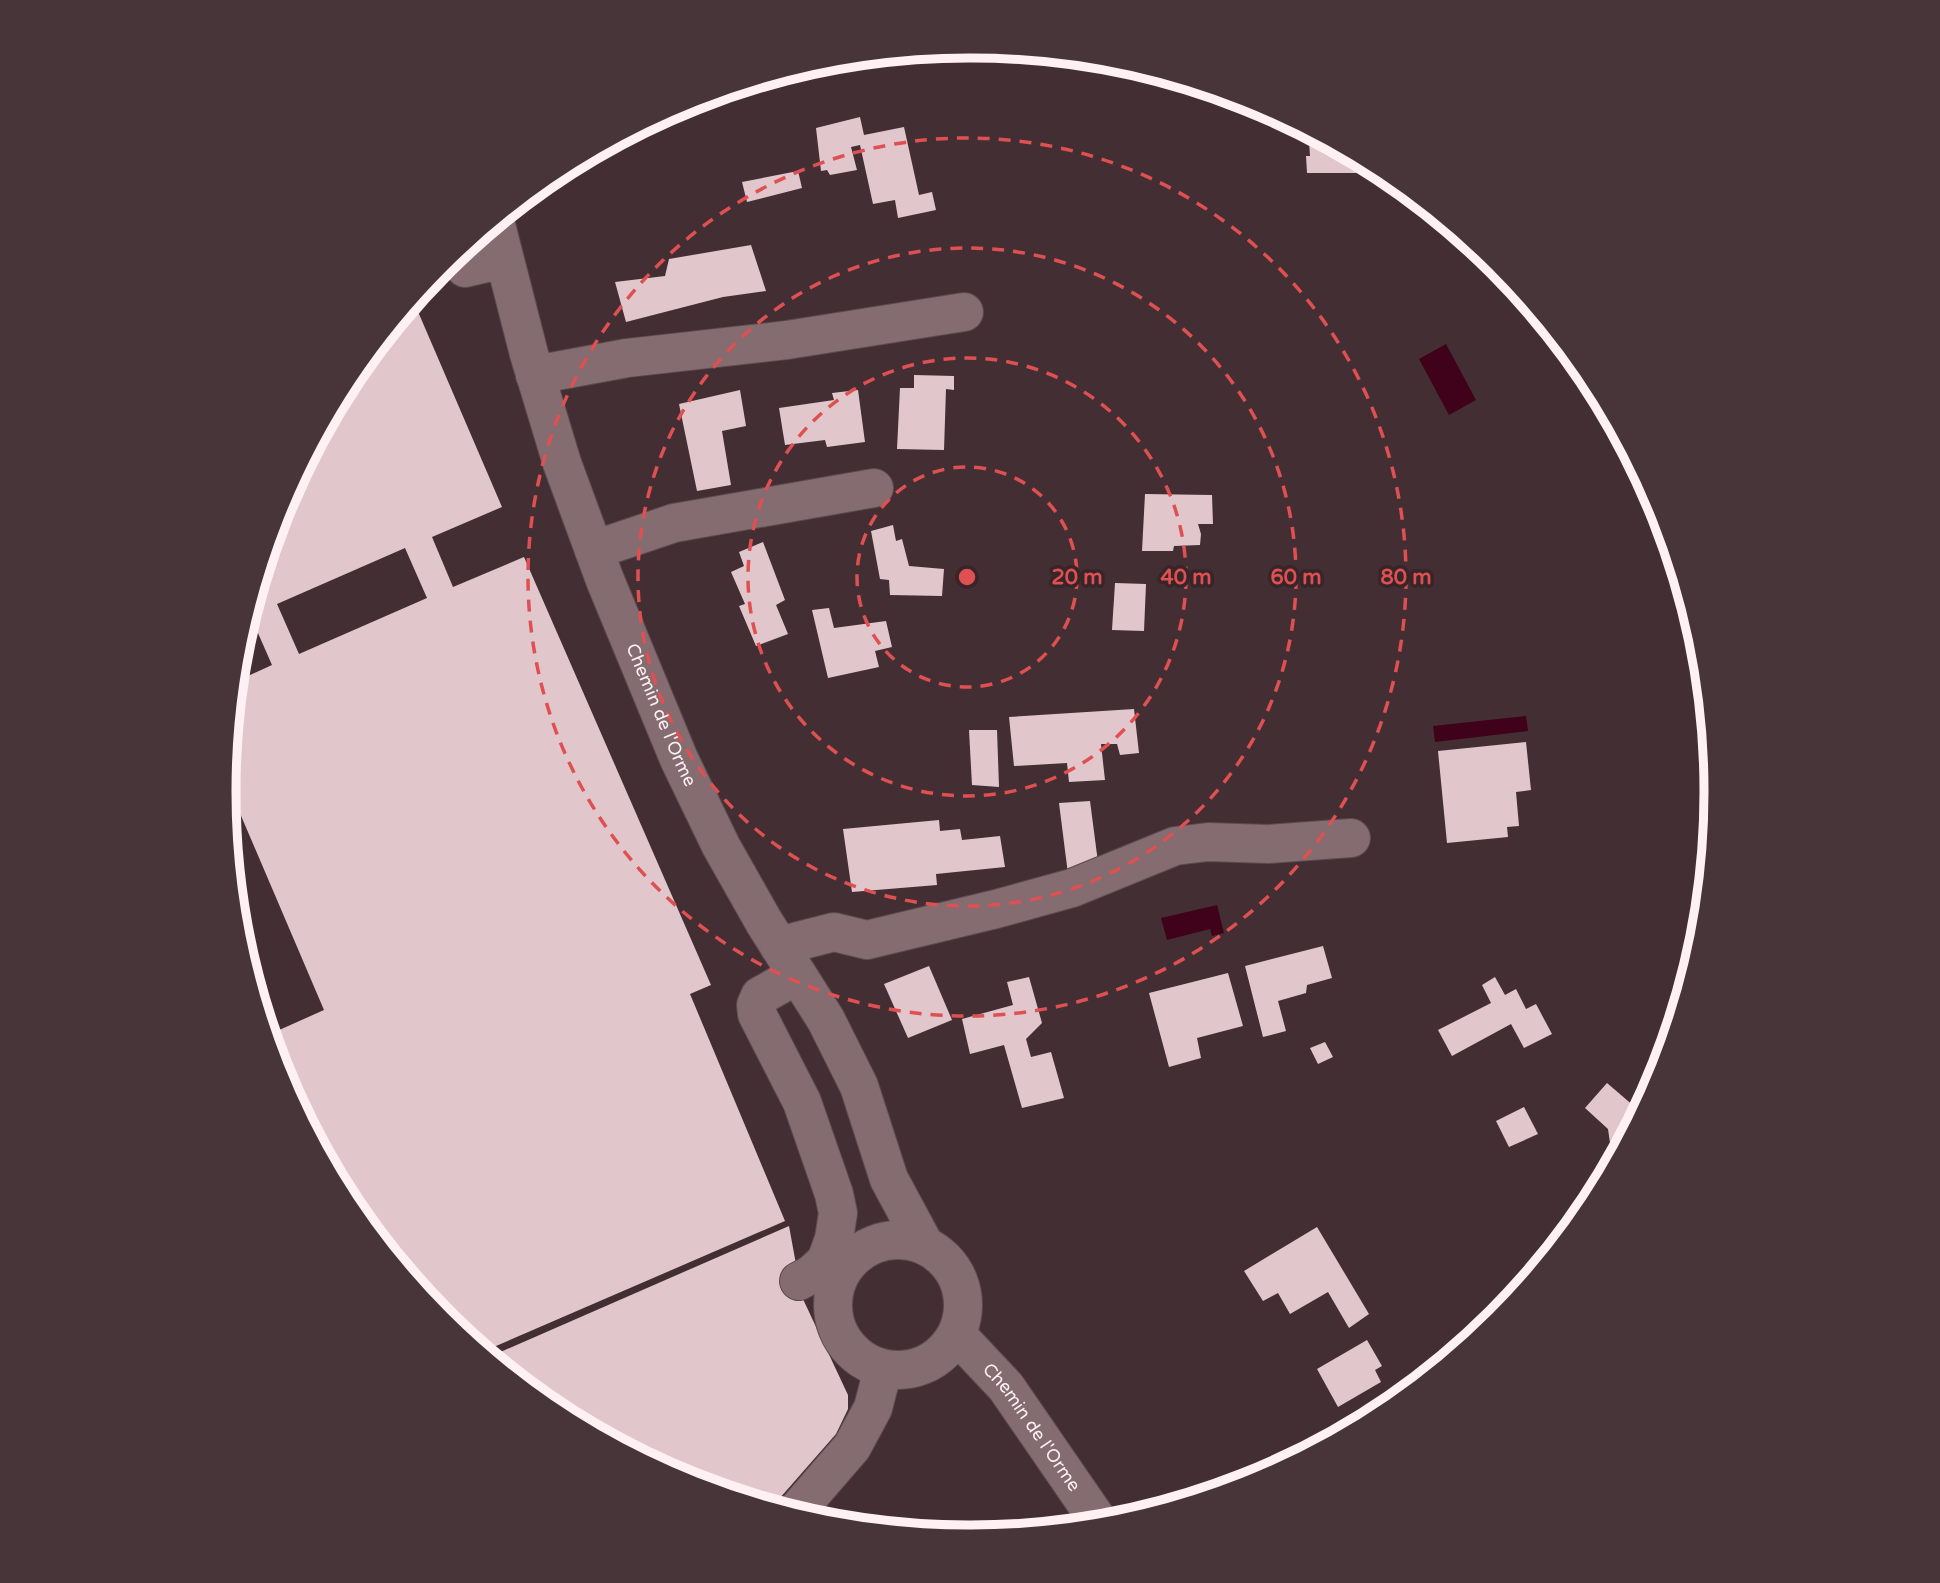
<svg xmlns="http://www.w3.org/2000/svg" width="1940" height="1583" viewBox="0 0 1940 1583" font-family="'Varela Round',sans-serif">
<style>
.water{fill:#40011a}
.building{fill:#e1c7cc;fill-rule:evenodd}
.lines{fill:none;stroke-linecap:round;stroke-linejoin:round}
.minor-casing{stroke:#5c4b4f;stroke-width:40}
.minor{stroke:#846c71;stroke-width:38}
.ring{fill:none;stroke:#de5051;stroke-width:3.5;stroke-dasharray:12 9}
.labels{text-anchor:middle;stroke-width:7;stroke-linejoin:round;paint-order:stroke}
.street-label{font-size:18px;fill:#fef0f3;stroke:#382529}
.rim{fill:none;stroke:#fef0f3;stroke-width:9}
.centre{fill:#de5051;stroke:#382529;stroke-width:3.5}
.ring-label{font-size:21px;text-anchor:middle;font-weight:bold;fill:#de5051;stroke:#382529;stroke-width:7;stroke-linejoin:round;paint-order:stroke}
</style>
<rect width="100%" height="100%" fill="#432f33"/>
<!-- water -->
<g class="water">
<polygon points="1446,344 1476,400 1449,415 1419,359"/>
<polygon points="1526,716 1528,731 1435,742 1433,726"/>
<polygon points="1217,905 1224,933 1212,936 1210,929 1167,940 1161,918"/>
</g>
<!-- building -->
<g class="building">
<polygon points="860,117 864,135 904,127 919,195 932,192 936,210 898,218 895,200 873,204 860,145 851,147 857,170 830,175 827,170 821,171 816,128"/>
<polygon points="1314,134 1360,158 1360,173 1307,173 1306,156 1310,156 1309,141 1314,140"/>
<polygon points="798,171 802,188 747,202 742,182"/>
<polygon points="751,245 766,291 723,297 626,322 615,282 665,276 669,259"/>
<path d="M413 300 502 507 432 537 453 587 524 557 711 985 690 994 785 1221 482 1352 442 1319 397 1263 382 1229 372 1233 350 1206 281 1077 268 1035 324 1010 239 811 226 816 224 791 235 682 272 665 250 615 247 616 281 506 350 377ZM405 548 427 598 299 654 277 604Z"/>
<polygon points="914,375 954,376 954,390 946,389 944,450 897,449 900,388 914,388"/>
<polygon points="740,390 746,426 722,431 731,485 697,491 679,404"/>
<polygon points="858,390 865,442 827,447 825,440 785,445 779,408 834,400 832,393"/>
<polygon points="1145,494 1212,495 1213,524 1198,524 1201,534 1200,545 1174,546 1173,551 1142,551"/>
<polygon points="893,525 896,541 902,539 909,566 944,569 942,596 890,595 889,580 880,579 871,531"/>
<polygon points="763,542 785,600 776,605 788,634 756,646 739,606 745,604 731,572 744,566 739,552"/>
<polygon points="1115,583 1146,584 1144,631 1112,630"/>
<polygon points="829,608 834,628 886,621 892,647 875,651 879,667 828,678 812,610"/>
<polygon points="1134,709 1139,753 1120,755 1117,744 1101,744 1105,780 1069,782 1067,763 1014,766 1009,717"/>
<polygon points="969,730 997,730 999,787 972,785"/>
<polygon points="1526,742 1531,790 1516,792 1519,826 1507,827 1508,837 1447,843 1438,751"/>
<polygon points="1090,801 1099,870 1068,874 1059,803"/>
<polygon points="939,820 940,831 960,829 962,840 1000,836 1005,867 936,874 937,885 852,892 843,829"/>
<polygon points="1323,946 1332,978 1307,985 1306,993 1278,1001 1286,1031 1263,1037 1245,966"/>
<polygon points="929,966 952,1020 908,1038 884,984"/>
<polygon points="1228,973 1243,1026 1197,1038 1201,1058 1169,1067 1149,993"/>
<polygon points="1029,977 1042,1023 1026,1039 1031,1057 1051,1052 1064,1098 1022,1108 1004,1045 970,1054 962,1019 1013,1005 1007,982"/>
<polygon points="1495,977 1505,995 1516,989 1526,1009 1536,1004 1552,1034 1524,1048 1511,1024 1452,1056 1438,1030 1491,1003 1482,985"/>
<polygon points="1325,1042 1333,1057 1318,1064 1310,1048"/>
<polygon points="1607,1083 1635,1107 1644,1106 1613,1164 1608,1129 1585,1108"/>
<polygon points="1524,1107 1538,1134 1509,1147 1496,1121"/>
<polygon points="789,1226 802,1297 848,1395 848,1409 836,1434 772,1507 684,1481 555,1412 489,1357"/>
<polygon points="1317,1227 1369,1314 1349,1328 1328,1292 1290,1314 1278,1293 1263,1301 1244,1271"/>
<polygon points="1367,1340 1382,1366 1375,1370 1381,1382 1338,1407 1317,1369"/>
</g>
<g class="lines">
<!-- minor casing -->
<g class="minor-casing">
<g id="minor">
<path id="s1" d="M495 221 529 354 562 463 605 580 679 759 721 846 764 922 826 1020 859 1086 889 1179 924 1244"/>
<polyline points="460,250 465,268 504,259"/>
<polyline points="535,375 627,358 787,340 964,312"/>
<polyline points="594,550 674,523 874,488"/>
<polyline points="779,946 834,932 867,940 996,909 1072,888 1175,846 1208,842 1268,844 1351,838"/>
<polyline points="797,975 760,996 756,1005 757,1014 802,1102 834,1194 838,1213 834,1239 826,1261 812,1274 799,1281"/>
<circle cx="898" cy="1305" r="65"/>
<path id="s2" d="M957 1335 1006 1387 1101 1525"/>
<polyline points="794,1514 852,1447 873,1408 883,1369"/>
</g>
</g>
<!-- minor -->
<use href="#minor" class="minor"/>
</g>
<!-- distance rings -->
<g class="ring">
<circle cx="967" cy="577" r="110"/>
<circle cx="967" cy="577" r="219"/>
<circle cx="967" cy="577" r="329"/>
<circle cx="967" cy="577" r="439"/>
</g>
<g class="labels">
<!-- street labels -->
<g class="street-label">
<text dy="6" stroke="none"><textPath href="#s1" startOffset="522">Chemin de l'Orme</textPath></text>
<text dy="6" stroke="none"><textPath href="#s2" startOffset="119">Chemin de l'Orme</textPath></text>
</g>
</g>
<!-- crop -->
<path d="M0 0H1940V1583H0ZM969 58H971A733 733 0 0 1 1704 791V792A733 733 0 0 1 971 1525H969A733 733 0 0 1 236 792V791A733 733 0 0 1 969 58Z" fill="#483539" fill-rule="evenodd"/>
<path class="rim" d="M969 58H971A733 733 0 0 1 1704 791V792A733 733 0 0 1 971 1525H969A733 733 0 0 1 236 792V791A733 733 0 0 1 969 58Z"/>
<circle cx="967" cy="577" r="10" class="centre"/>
<g class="ring-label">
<text x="1077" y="584">20 m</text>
<text x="1186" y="584">40 m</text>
<text x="1296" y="584">60 m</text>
<text x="1406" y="584">80 m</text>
</g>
</svg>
